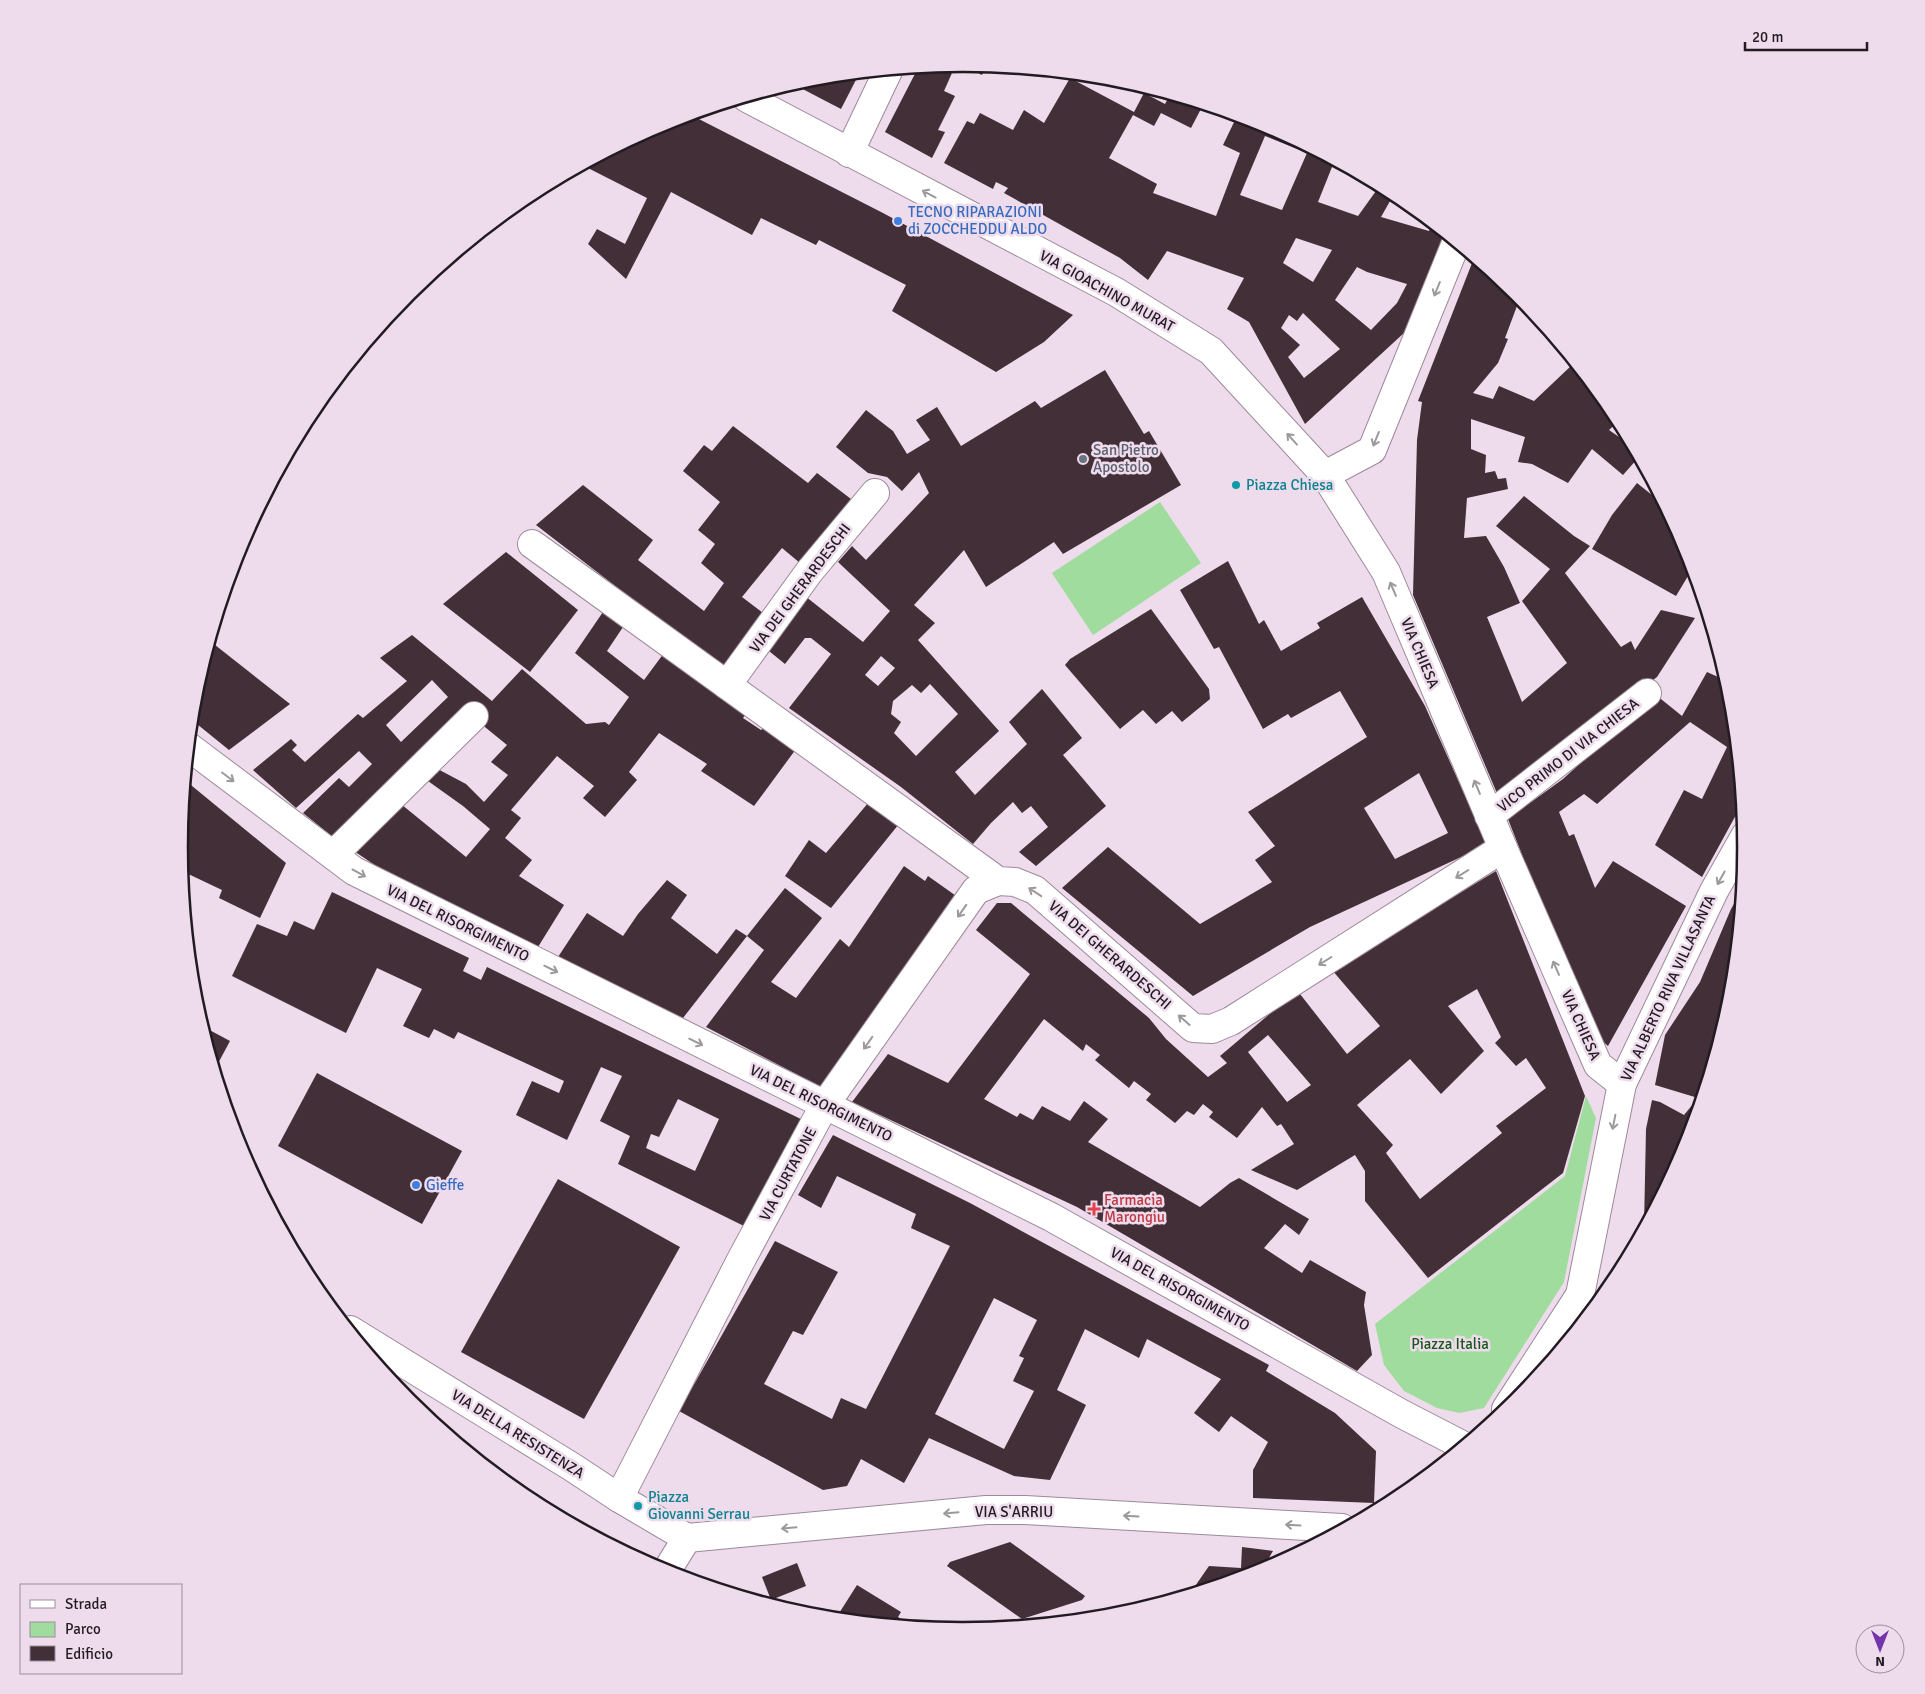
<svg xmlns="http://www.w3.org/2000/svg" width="1925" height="1694" viewBox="0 0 1925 1694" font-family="Signika,sans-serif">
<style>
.green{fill:#a0dc9d}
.building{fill:#432f37;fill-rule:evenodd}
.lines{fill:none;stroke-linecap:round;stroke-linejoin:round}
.street-casing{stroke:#9c8a9b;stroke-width:30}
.secondary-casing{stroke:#9c8a9b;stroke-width:30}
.street{stroke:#fff;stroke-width:28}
.secondary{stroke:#fff;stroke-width:28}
.oneway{stroke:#9c989b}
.shop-dot{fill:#3f7fe0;stroke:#eedbec;stroke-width:2}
.worship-dot{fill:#6b7280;stroke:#eedbec;stroke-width:2}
.culture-dot{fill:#0f9aa8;stroke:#eedbec;stroke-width:2}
.health-dot{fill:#e0444e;stroke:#eedbec;stroke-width:2}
.labels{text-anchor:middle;stroke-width:5;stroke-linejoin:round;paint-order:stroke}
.shop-label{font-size:15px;fill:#366cbe;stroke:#eedbec;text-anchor:start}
.street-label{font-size:15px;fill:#221b21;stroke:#eedbec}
.worship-label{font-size:15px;fill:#5b616d;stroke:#eedbec;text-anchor:start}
.culture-label{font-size:15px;fill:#0d838f;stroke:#eedbec;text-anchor:start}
.health-label{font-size:15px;fill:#be3a42;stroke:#eedbec;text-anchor:start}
.park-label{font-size:15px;fill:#18571a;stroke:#eedbec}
.rim{fill:none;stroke:#221b21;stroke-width:2.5}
</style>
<rect width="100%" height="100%" fill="#eedbec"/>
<!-- green -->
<g class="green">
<polygon points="1160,502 1201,563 1093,635 1052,573"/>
<polygon points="1586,1096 1596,1118 1564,1282 1484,1408 1459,1413 1437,1408 1404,1391 1384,1365 1375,1324 1565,1176"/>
</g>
<!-- building -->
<g class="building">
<polygon points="956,64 944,91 955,96 938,130 945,132 932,158 885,132 918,68"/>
<polygon points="960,64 963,64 986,66 982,75"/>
<polygon points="859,74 841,109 793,84 810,79"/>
<path d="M1070 78 1134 112 1144 93 1165 104 1170 95 1203 105 1191 128 1161 113 1154 126 1133 115 1109 158 1157 184 1153 193 1216 216 1240 153 1223 145 1237 116 1262 123 1334 162 1318 202 1358 216 1376 191 1384 188 1394 194 1381 217 1429 231 1432 224 1452 240 1417 321 1305 424 1249 322 1227 309 1244 278 1167 251 1148 280 1120 258 1004 193 1008 188 996 182 993 189 944 163 967 121 974 124 980 113 1013 130 1024 110 1044 123ZM1265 136 1307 153 1282 210 1240 195ZM1296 238 1332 250 1313 282 1283 263ZM1357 267 1367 272 1407 284 1397 303 1371 330 1335 300ZM1303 313 1340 349 1304 378 1288 357 1300 345 1281 328 1289 315 1297 321Z"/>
<polygon points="691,115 883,213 1073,315 1044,342 996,372 892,311 906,285 819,240 816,245 761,218 752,235 671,192 626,279 588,244 597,229 625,244 647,198 584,166 663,123"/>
<polygon points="1474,258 1520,298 1505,338 1508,339 1498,363 1473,393 1493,399 1499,386 1534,401 1572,365 1546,338 1552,337 1614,412 1619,421 1609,430 1632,446 1638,458 1623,475 1592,449 1568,483 1532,464 1518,462 1525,437 1471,419 1471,449 1486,455 1485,473 1495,471 1498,479 1506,478 1508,489 1467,498 1464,538 1486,536 1504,567 1520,603 1487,617 1522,702 1567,663 1522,601 1550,569 1496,526 1524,496 1574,536 1590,546 1565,573 1621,647 1631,641 1635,650 1661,610 1695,618 1657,677 1499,798 1413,595 1417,440 1422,402 1418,401"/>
<path d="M1105 370 1144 434 1149 431 1181 485 1063 554 1054 542 986 587 964 550 914 605 935 623 918 640 999 731 955 772 975 795 1027 744 1009 722 1042 689 1082 738 1063 755 1106 806 1036 866 1019 852 1048 827 1031 806 1022 813 1013 802 991 823 973 844 901 787 789 708 831 654 811 638H805L785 664 769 651 805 596 863 642 890 611 838 562 852 546 866 560 929 493 919 472 902 491 887 477 868 473 836 447 866 410 893 431 907 454 930 440 916 420 937 407 961 446 1035 401 1041 408ZM881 656 895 668 878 686 865 675ZM930 684 958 714 916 756 894 733 901 722 891 714 893 701 912 685 921 693Z"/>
<polygon points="733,426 808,483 817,473 851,499 800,563 782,548 742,597 767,616 727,672 536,525 583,485 653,540 638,560 704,611 724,583 701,563 715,544 698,530 720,502 683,471 704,445 712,451"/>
<polygon points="1637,483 1652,495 1656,490 1686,548 1694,572 1691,571 1676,596 1592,549 1612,515"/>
<polygon points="506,552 578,610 530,672 443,604"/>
<path d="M1228 561 1259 624 1264 620 1281 651 1320 628 1317 623 1362 597 1425 706 1487 845 1310 927 1193 996 1062 888 1108 847 1200 924 1272 882 1255 860 1275 846 1248 812 1367 737 1340 691 1291 718 1288 714 1263 729 1219 647 1214 649 1180 590ZM1419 773 1448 833 1395 859 1364 808Z"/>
<path d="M605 609 625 624 607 651 644 680 664 653 748 711 743 718 761 730 769 725 799 745 754 806 701 771 707 764 659 733 629 772 637 780 605 817 583 798 594 786 557 756 511 810 521 818 505 838 532 860 519 876 564 905 538 947 397 880 348 847 396 800 466 857 490 829 463 806 421 776 432 766 466 784 484 802 508 775 491 762 507 745 469 714 338 841 303 813 339 778 349 787 372 764 359 751 296 808 253 770 291 739 297 745 292 750 305 762 358 714 363 718 407 681 380 658 412 635 492 701 522 669 586 724 605 722 609 725 629 697 575 653ZM432 680 448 697 401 742 386 725Z"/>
<polygon points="1151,609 1209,689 1210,699 1182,722 1172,711 1156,724 1143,710 1120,729 1065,665 1070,659"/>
<polygon points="210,641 290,704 229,750 192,720 194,694"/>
<polygon points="1707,672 1727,681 1731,694 1742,804 1702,877 1655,845 1684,790 1702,799 1727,747 1690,722 1597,804 1584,794 1559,812 1569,836 1574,834 1595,888 1613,861 1686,906 1608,1046 1591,1031 1508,819 1563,779 1656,695 1682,716"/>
<polygon points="186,781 286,863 260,918 219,898 222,890 182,871 179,847"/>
<polygon points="874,796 903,819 831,908 785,876 809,840 826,853"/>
<polygon points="904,866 925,881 928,876 959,898 823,1088 706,1027 764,950 747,936 785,888 822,918 771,982 796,998 840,939 849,947"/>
<path d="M1496 871 1585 1096 1563 1173 1428 1278 1365 1201V1171L1355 1155 1297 1190 1251 1170 1294 1144 1281 1124 1277 1126 1262 1107 1237 1138 1209 1117 1213 1112 1203 1104 1194 1115 1187 1111 1175 1123 1146 1100 1151 1094 1134 1081 1129 1088 1095 1060 1100 1055 1086 1044 1083 1051 1044 1019 984 1099 1017 1117 1020 1113 1033 1120 1042 1106 1070 1121 1084 1101 1108 1119 1088 1142 1200 1207 1230 1183 1239 1178 1309 1219 1299 1235 1285 1224 1264 1248 1302 1273 1310 1260 1366 1292 1364 1305 1372 1355 1357 1371 1077 1207 852 1102 888 1054 948 1083 1030 974 976 930 997 903H1011L1149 1018 1166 1039 1208 1077 1227 1063 1220 1056 1279 1006 1300 994 1347 1054 1380 1026 1332 970ZM1477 989 1501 1037 1495 1043 1516 1066 1526 1058 1546 1088 1496 1126 1502 1133 1420 1199 1386 1153 1393 1145 1357 1105 1410 1059 1441 1094 1484 1051 1448 1006ZM1268 1035 1311 1085 1287 1102 1248 1052Z"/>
<polygon points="667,880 687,895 671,918 717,954 736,929 747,936 683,1018 558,957 587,913 623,936 638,914"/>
<polygon points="1742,890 1731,1000 1726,1015 1716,1026 1721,1030 1686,1147 1644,1226 1646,1129 1652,1100 1660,1102 1684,1115 1698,1098 1655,1085 1665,1035 1700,982 1731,909"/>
<path d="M332 892 469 958 463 971 481 980 487 967 805 1121 746 1227 618 1164 630 1136 600 1121 622 1076 601 1067 567 1140 516 1115 532 1081 559 1093 564 1081 458 1032 454 1039 434 1029 429 1038 403 1026 422 989 377 968 346 1033 232 976 257 924 287 936 294 921 314 930ZM678 1099 719 1119 695 1171 646 1148 651 1134 659 1137Z"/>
<polygon points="198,1011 207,1016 202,1025"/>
<polygon points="202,1026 230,1041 215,1069"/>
<polygon points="317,1073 462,1151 422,1224 278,1146"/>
<path d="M833 1135 970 1203 1269 1365 1266 1371 1335 1413 1376 1451 1374 1503 1253 1498V1470L1268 1442 1231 1416 1219 1432 1194 1413 1221 1379 1147 1339 1139 1358 1085 1329 1057 1390 1086 1405 1050 1480 1014 1476 929 1438 904 1483 861 1459 847 1486 823 1490 679 1411 775 1241 838 1272 803 1335 793 1331 764 1384 832 1419 841 1398 866 1409 950 1246 911 1228 916 1214 837 1176 821 1208 798 1195ZM994 1298 1037 1320 1019 1356 1024 1358 1013 1381 1034 1391 1004 1449 935 1414Z"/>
<polygon points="558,1179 680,1247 584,1419 461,1352"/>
<polygon points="1010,1542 1085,1596 1082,1600 1022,1619 947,1566 950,1562"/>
<polygon points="1242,1547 1273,1551 1261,1571 1191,1592 1209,1566 1241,1568"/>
<polygon points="797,1563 806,1586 771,1600 762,1577"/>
<polygon points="857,1585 901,1612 898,1617 910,1625 836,1618"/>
</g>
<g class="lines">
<!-- street casing -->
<g class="street-casing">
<g id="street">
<polyline points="747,98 1116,292 1211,351 1325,475 1386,572 1503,848 1598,1065 1622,1084"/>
<polyline points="849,153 888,71"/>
<polyline points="1325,475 1372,450 1456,243"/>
<polyline points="532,544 998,881 1015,882 1035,890 1193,1028 1212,1029 1231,1021 1503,848"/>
<polyline points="727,685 809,572 875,493"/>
<polyline points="189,747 354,871 1051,1217 1402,1414 1462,1445"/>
<polyline points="1489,816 1647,693"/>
<polyline points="333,855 474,716"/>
<polyline points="350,1330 572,1467 619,1498 687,1538"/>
<polyline points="619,1498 741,1260 824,1106 976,890 998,881"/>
<polyline points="687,1538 986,1510 1025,1510 1342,1528"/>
<polyline points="666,1572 687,1538"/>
</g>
</g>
<!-- secondary casing -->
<g class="secondary-casing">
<polyline id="secondary" points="1506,1409 1580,1295 1622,1084 1714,891 1745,836"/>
</g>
<!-- street -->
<use href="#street" class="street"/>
<!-- secondary -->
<use href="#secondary" class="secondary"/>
</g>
<!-- one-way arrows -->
<defs><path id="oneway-shaft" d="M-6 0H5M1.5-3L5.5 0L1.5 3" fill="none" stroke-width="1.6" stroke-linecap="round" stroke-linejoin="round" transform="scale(1.25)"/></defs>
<g class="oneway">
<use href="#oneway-shaft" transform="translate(929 194) rotate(-152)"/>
<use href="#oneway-shaft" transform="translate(1437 289) rotate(112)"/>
<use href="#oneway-shaft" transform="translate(1292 439) rotate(-132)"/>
<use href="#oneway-shaft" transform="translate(1376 439) rotate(112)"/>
<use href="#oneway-shaft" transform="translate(1393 589) rotate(-113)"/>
<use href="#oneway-shaft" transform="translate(228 777) rotate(37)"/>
<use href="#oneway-shaft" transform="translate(1477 787) rotate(-113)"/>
<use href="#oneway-shaft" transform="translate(359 873) rotate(29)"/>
<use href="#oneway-shaft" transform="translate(1462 874) rotate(148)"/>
<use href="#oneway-shaft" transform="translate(1721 878) rotate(119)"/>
<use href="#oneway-shaft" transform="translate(1035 892) rotate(-147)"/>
<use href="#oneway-shaft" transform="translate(962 911) rotate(125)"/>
<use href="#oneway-shaft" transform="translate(1325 961) rotate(148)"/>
<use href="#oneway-shaft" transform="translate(1556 968) rotate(-114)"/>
<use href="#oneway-shaft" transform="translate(551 969) rotate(26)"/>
<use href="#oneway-shaft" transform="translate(1184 1020) rotate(-139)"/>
<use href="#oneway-shaft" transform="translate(696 1042) rotate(26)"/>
<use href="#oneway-shaft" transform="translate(868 1043) rotate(125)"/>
<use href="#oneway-shaft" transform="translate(1614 1122) rotate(101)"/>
<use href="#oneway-shaft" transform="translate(951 1513) rotate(175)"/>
<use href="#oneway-shaft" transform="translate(1131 1516) rotate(-177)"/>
<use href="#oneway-shaft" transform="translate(1293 1525) rotate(-177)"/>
<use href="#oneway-shaft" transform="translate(789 1528) rotate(175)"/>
</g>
<!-- markers -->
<g class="shop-dot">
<circle cx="898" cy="221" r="5"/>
<circle cx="416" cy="1185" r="5"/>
</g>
<circle class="worship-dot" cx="1083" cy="459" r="5"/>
<g class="culture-dot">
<circle cx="1236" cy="485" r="5"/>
<circle cx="638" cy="1506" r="5"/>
</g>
<path class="health-dot" d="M1091.5 1201.5h5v5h5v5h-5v5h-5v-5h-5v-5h5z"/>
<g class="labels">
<!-- shop labels -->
<g class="shop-label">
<text x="908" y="217">TECNO RIPARAZIONI<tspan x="908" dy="17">di ZOCCHEDDU ALDO</tspan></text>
<text x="426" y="1190">Gieffe</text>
</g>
<!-- street labels -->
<g class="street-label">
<text transform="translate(1107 291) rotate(29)" y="5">VIA GIOACHINO MURAT</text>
<text transform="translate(800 588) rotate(-53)" y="5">VIA DEI GHERARDESCHI</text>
<text transform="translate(1420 653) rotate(67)" y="5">VIA CHIESA</text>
<text transform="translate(1568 755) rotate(-38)" y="5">VICO PRIMO DI VIA CHIESA</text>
<text transform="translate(458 923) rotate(26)" y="5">VIA DEL RISORGIMENTO</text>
<text transform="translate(1110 955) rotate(41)" y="5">VIA DEI GHERARDESCHI</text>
<text transform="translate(1668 988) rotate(-65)" y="5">VIA ALBERTO RIVA VILLASANTA</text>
<text transform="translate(1581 1025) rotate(66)" y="5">VIA CHIESA</text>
<text transform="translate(821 1103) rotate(26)" y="5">VIA DEL RISORGIMENTO</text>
<text transform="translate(788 1174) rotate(-62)" y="5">VIA CURTATONE</text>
<text transform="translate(1180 1289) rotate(29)" y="5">VIA DEL RISORGIMENTO</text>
<text transform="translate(518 1434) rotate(32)" y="5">VIA DELLA RESISTENZA</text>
<text x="1014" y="1517">VIA S'ARRIU</text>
</g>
<!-- worship labels -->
<g class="worship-label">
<text x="1093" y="455">San Pietro<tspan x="1093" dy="17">Apostolo</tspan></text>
</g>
<!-- culture labels -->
<g class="culture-label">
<text x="1246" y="490">Piazza Chiesa</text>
<text x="648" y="1502">Piazza<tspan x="648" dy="17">Giovanni Serrau</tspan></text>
</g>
<!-- health labels -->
<g class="health-label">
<text x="1104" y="1205">Farmacia<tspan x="1104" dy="17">Marongiu</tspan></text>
</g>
<!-- park labels -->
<g class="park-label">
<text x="1450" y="1349">Piazza Italia</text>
</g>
</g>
<!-- crop -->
<path d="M0 0H1925V1694H0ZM962 72H963A774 774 0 0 1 1737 846V848A774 774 0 0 1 963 1622H962A774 774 0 0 1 188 848V846A774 774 0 0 1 962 72Z" fill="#eedbec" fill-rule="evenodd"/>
<path class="rim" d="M962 72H963A774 774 0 0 1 1737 846V848A774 774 0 0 1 963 1622H962A774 774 0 0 1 188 848V846A774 774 0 0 1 962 72Z"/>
<!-- legend -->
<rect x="20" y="1584" width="162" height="90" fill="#eedbec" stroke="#9c8e9b"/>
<rect x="30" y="1600" width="25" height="8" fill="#ffffff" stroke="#9c8e9b"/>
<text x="65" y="1609" font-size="15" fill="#221b21">Strada</text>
<rect x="30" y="1622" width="25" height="15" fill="#a0dc9d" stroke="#9c8e9b"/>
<text x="65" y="1634" font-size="15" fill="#221b21">Parco</text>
<rect x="30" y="1646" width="25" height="15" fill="#432f37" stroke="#9c8e9b"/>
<text x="65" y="1659" font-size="15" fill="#221b21">Edificio</text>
<!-- north arrow -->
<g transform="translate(1880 1649) rotate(180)"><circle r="24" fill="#eedbec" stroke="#9c8e9b"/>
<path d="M0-4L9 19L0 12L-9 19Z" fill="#7235aa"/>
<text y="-8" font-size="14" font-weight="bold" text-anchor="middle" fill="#221b21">N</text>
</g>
<!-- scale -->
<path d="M1745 42v8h122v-8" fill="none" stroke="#221b21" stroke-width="2.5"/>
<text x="1752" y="42" font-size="15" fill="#221b21" stroke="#eedbec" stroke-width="4" paint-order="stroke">20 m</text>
</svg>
